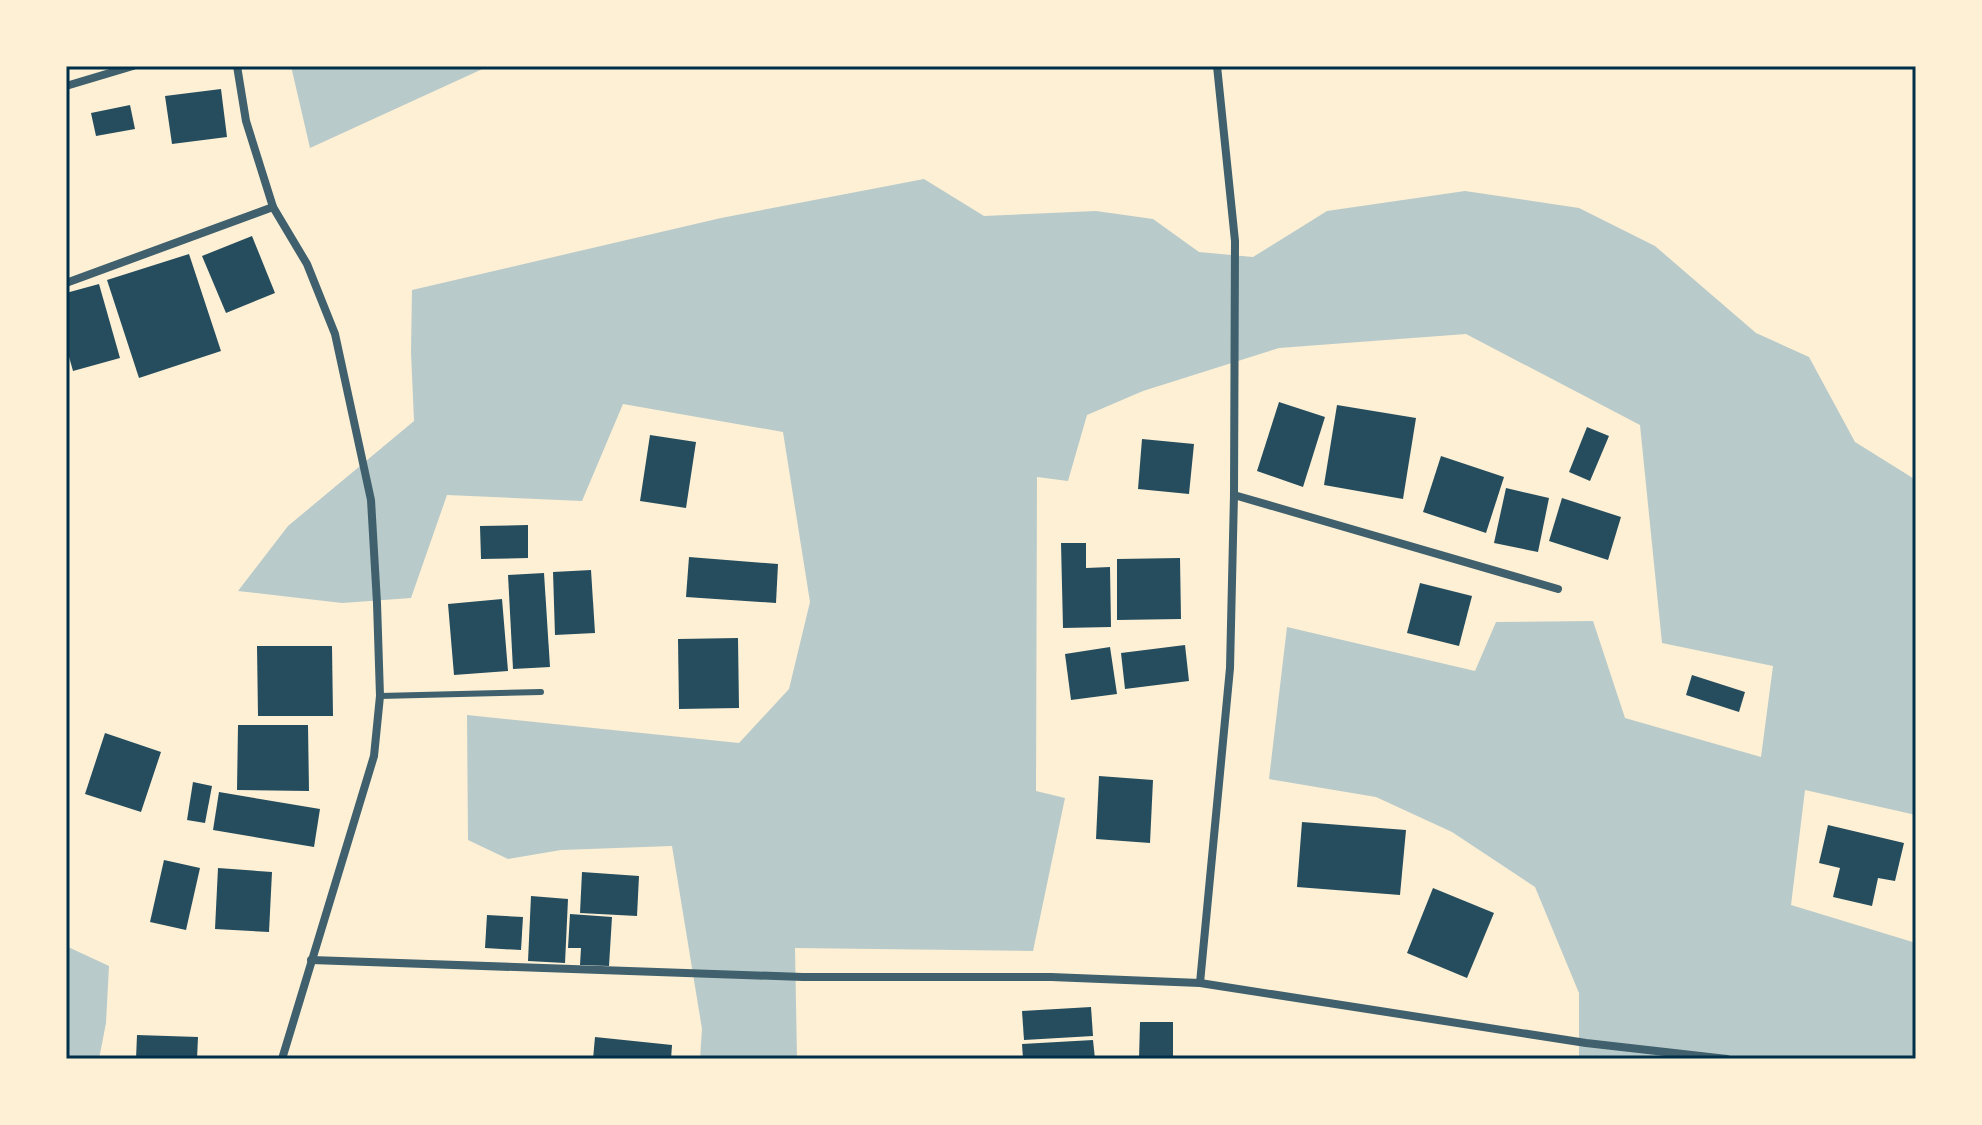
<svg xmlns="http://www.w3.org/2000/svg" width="1982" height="1125" viewBox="0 0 1982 1125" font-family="'DejaVu Sans',sans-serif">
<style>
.green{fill:#b9caca}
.building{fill:#264d5e}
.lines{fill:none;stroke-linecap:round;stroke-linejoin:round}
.service{stroke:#3f606c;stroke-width:6}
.minor{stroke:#3f606c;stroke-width:8}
.neatline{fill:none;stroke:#003049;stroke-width:3}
</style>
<rect width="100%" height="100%" fill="#fdf0d5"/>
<!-- green -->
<g class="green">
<polygon points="291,66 489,66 310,148"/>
<polygon points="924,179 984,216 1096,211 1153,219 1199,252 1253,257 1327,211 1465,191 1579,208 1655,246 1756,333 1809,357 1855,442 1916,480 1916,815 1805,790 1791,905 1916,943 1916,1059 1579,1059 1579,993 1535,887 1452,832 1376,797 1269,779 1287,627 1475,671 1496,622 1593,621 1625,718 1761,757 1773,666 1662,643 1640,425 1466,334 1279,348 1143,391 1087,415 1068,481 1037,477 1036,791 1065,798 1033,951 795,948 797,1059 700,1059 702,1029 672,846 561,850 508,859 468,840 467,715 739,743 789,689 810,602 783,432 623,404 582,501 447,495 411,598 342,603 238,591 288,526 414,421 411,352 412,290 721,218"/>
<polygon points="66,946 109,966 106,1023 99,1059 66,1059"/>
</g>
<!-- building -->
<g class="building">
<polygon points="221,89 227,137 172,144 165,96"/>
<polygon points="130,105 135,129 96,136 91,113"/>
<polygon points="252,236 275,293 226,313 202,256"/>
<polygon points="189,254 221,351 139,378 107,280"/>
<polygon points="99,284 120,358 73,371 66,346 66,293"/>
<polygon points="1279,402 1325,417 1303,487 1257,471"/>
<polygon points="1337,405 1416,418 1403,499 1324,485"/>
<polygon points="1587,427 1609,436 1590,481 1569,472"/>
<polygon points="650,435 696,442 686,508 640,501"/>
<polygon points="1142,439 1194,444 1189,494 1138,489"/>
<polygon points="1441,456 1504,477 1486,533 1423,512"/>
<polygon points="1506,488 1549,498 1538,552 1494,543"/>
<polygon points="1562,498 1621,517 1608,560 1549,541"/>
<polygon points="528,525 528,558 481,559 480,526"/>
<polygon points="1061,543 1086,543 1086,568 1110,567 1111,627 1063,628"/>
<polygon points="689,557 778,564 776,603 686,597"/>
<polygon points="1180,558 1181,619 1117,620 1117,559"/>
<polygon points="591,570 595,633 555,635 553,572"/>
<polygon points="544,573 550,667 513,669 508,575"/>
<polygon points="1420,583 1472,596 1459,646 1407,633"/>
<polygon points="502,599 508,671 454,675 448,604"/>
<polygon points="738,638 739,708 679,709 678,639"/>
<polygon points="1185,645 1189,681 1125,689 1121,653"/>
<polygon points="257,646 332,646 333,716 258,716"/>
<polygon points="1110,647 1117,694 1071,700 1065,654"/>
<polygon points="1692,675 1745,692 1739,712 1686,695"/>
<polygon points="238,725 308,725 309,791 237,790"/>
<polygon points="105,733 161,752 141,812 85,794"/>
<polygon points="1099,776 1153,780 1150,843 1096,839"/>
<polygon points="193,782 212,786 205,823 187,820"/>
<polygon points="219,792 320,809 314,847 213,830"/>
<polygon points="1302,822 1406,830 1400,895 1297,887"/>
<polygon points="1828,825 1904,843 1895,881 1878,878 1872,906 1833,897 1840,868 1819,863"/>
<polygon points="164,860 200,868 186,930 150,922"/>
<polygon points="218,868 272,872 269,932 215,929"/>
<polygon points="582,872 639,876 637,916 580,913"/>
<polygon points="1433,888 1494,913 1467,978 1407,953"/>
<polygon points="531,896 568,899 565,963 528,961"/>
<polygon points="570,914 612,917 609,966 580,965 581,948 568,948"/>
<polygon points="487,915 523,917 521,950 485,948"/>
<polygon points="1091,1007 1093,1036 1024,1040 1022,1011"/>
<polygon points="1140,1022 1173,1022 1173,1059 1139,1059"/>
<polygon points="137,1035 198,1037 197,1059 136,1059"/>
<polygon points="595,1037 672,1045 671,1059 593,1059"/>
<polygon points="1093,1040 1095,1059 1023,1059 1022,1044"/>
</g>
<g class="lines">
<!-- service -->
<polyline class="service" points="380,696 541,692"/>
<!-- minor -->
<g class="minor">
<polyline points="237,66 246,121 273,207 307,264 335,334 371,500 377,603 380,696 374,756 282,1059"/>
<polyline points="66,86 133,66"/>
<polyline points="66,283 273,207"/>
<polyline points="1234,495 1558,589"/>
<polyline points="311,960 803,977 1051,977 1200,983 1586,1043 1727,1059"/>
<polyline points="1200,983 1230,668 1234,495 1235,241 1217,66"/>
</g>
</g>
<!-- border -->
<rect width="1982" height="1125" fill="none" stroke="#fdf0d5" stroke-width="136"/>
<rect x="68" y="68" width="1846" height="989" class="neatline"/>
</svg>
